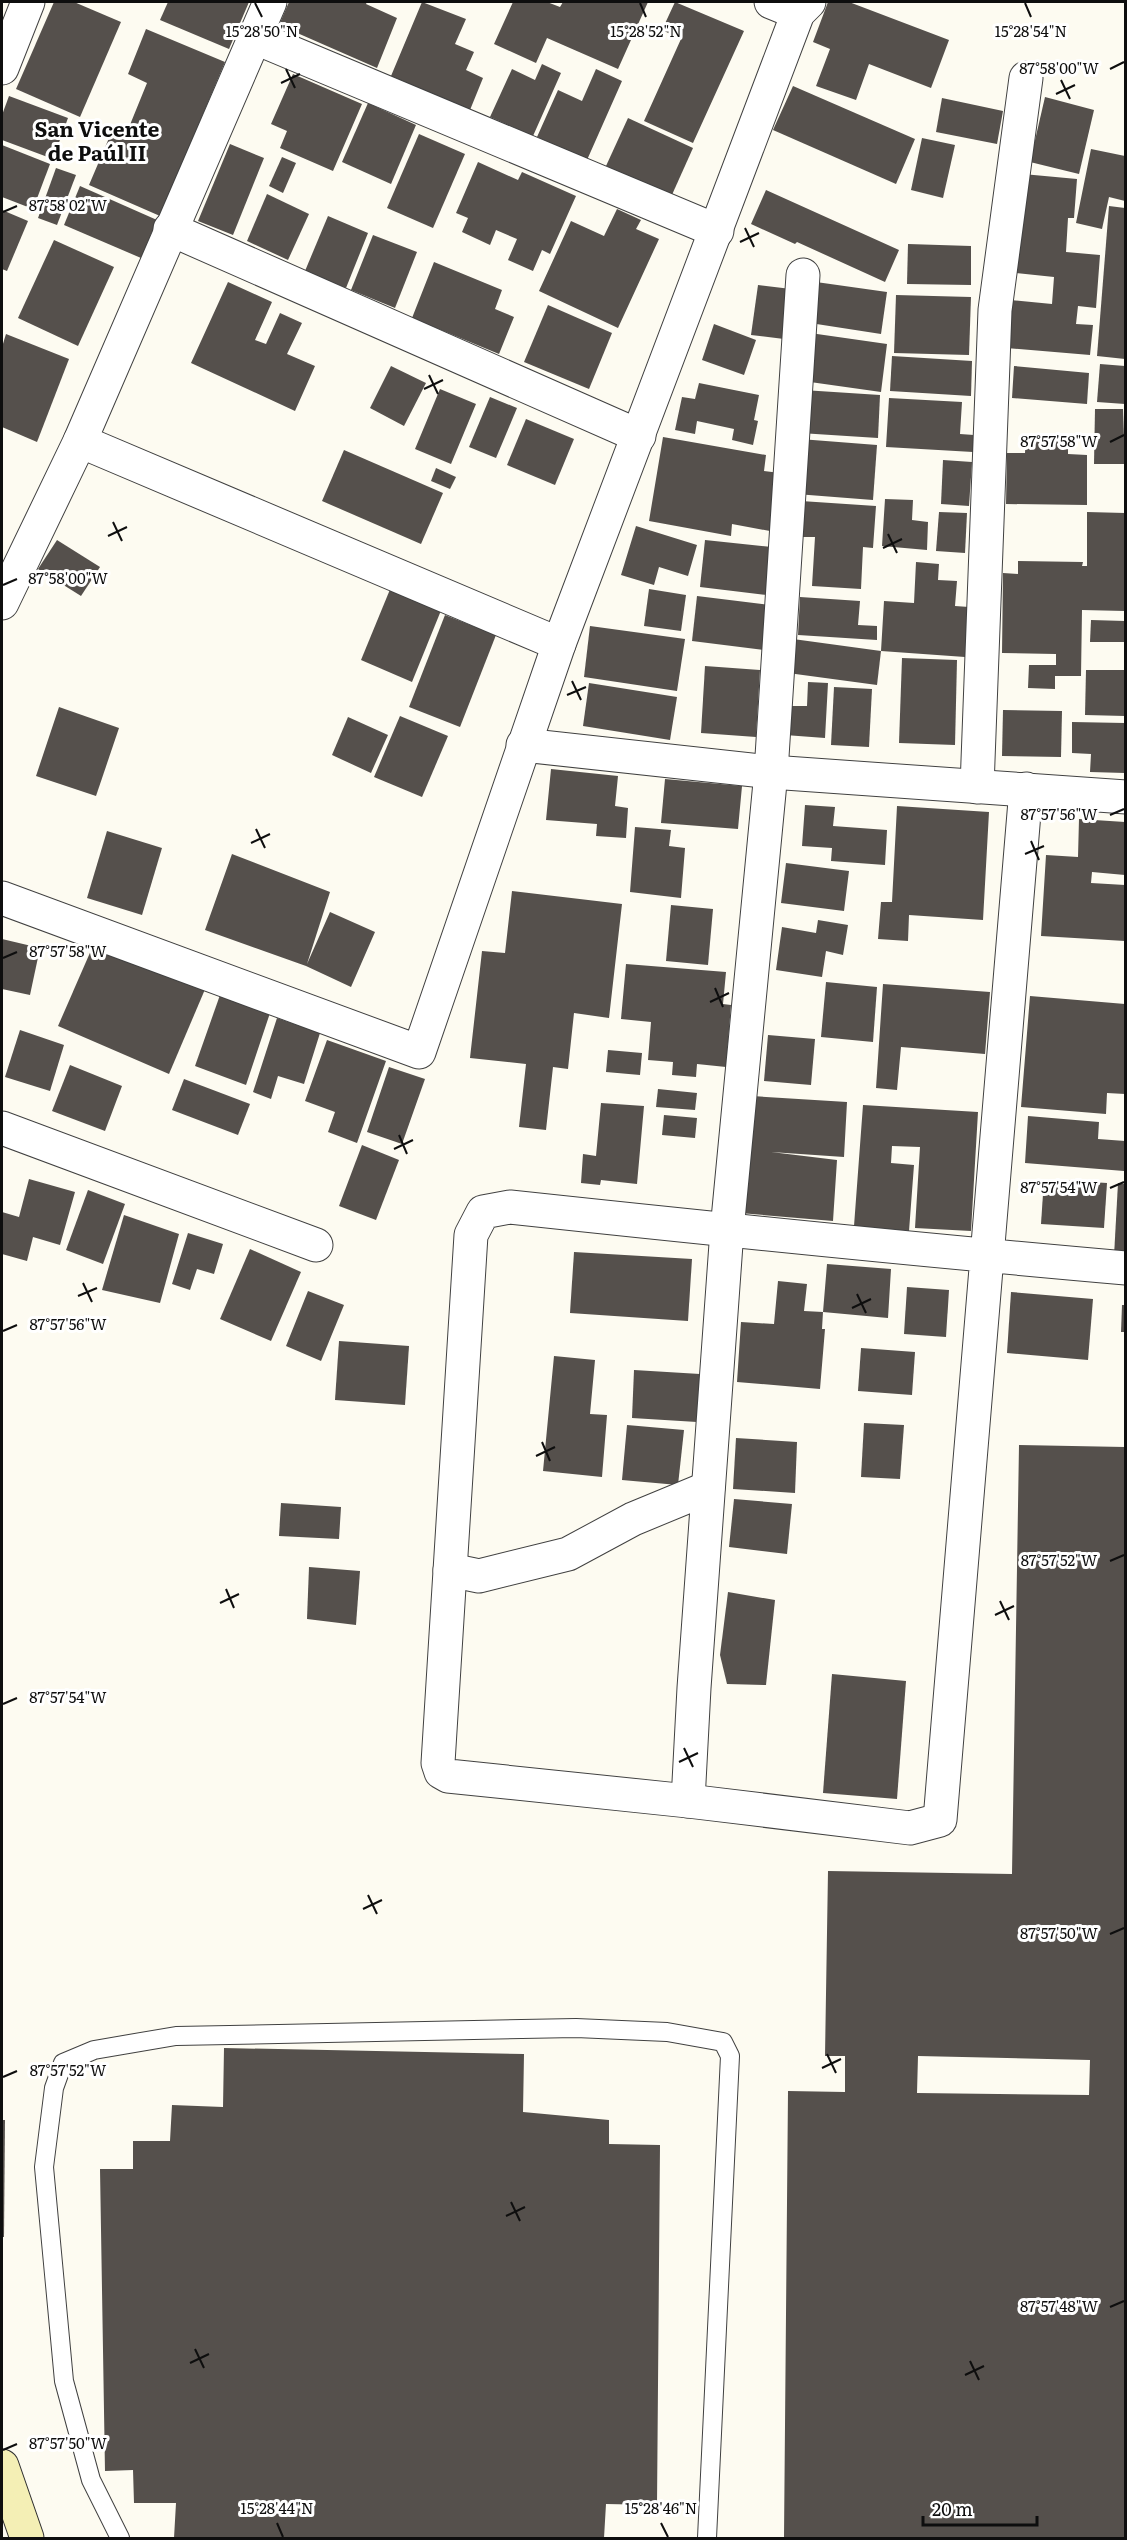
<svg xmlns="http://www.w3.org/2000/svg" width="1127" height="2540" viewBox="0 0 1127 2540" font-family="Literata,serif">
<style>
.building{fill:#55504c;fill-rule:evenodd}
.lines{fill:none;stroke-linecap:round;stroke-linejoin:round}
.lane-casing{stroke:#414141;stroke-width:20}
.street-casing{stroke:#414141;stroke-width:35}
.secondary-casing{stroke:#303030;stroke-width:35}
.lane{stroke:#fff;stroke-width:18}
.street{stroke:#fff;stroke-width:33}
.secondary{stroke:#f4efb5;stroke-width:33}
.ticks{fill:none;stroke:#0e0e0e;stroke-width:2}
.labels{text-anchor:middle;stroke-width:6;stroke-linejoin:round;paint-order:stroke}
.neighbourhood-label{font-size:21px;font-weight:bold;fill:#0e0e0e;stroke:#fff}
.ticks-label{font-size:15px;text-anchor:middle;fill:#0e0e0e;stroke:#fff;stroke-width:6;stroke-linejoin:round;paint-order:stroke}
</style>
<rect width="100%" height="100%" fill="#fdfbf1"/>
<!-- building -->
<g class="building">
<polygon points="54,2 74,2 121,22 80,117 16,89"/>
<polygon points="168,2 249,2 229,49 160,20"/>
<polygon points="289,2 367,2 366,4 397,18 377,68 279,25"/>
<polygon points="422,2 466,19 455,44 474,52 466,70 483,78 470,110 391,76"/>
<polygon points="513,2 547,2 560,7 563,2 648,2 618,69 547,38 536,63 494,44"/>
<polygon points="675,2 744,31 693,143 644,121 681,39 662,30"/>
<polygon points="828,2 849,2 949,40 931,88 869,64 856,100 816,86 830,49 813,42"/>
<polygon points="146,29 225,62 160,216 89,185 112,131 125,137 147,83 128,74"/>
<polygon points="542,64 561,73 533,136 490,117 512,69 535,80"/>
<polygon points="596,69 622,81 587,160 537,137 558,90 582,101"/>
<polygon points="293,74 362,104 333,171 280,148 287,131 271,124"/>
<polygon points="793,86 915,139 896,184 773,130"/>
<polygon points="9,96 68,118 53,159 2,140 2,115"/>
<polygon points="1045,97 1094,110 1079,174 1030,162"/>
<polygon points="942,98 1003,111 997,144 936,132"/>
<polygon points="368,103 416,125 391,184 342,162"/>
<polygon points="628,118 693,148 671,197 606,166"/>
<polygon points="419,134 465,154 433,228 387,208"/>
<polygon points="922,138 955,145 943,198 911,190"/>
<polygon points="230,144 264,158 233,235 198,221"/>
<polygon points="2,145 50,164 33,209 2,197"/>
<polygon points="1091,149 1125,156 1125,201 1109,197 1102,229 1076,223"/>
<polygon points="282,157 296,163 283,193 269,186"/>
<polygon points="478,162 518,180 522,172 576,196 550,254 542,250 533,271 508,260 517,239 496,230 490,245 462,232 468,218 456,213"/>
<polygon points="56,168 76,175 57,225 38,218"/>
<polygon points="1023,174 1077,179 1074,218 1068,218 1066,252 1100,255 1096,308 1078,306 1076,324 1093,325 1090,355 1006,348 1010,300 1052,304 1054,277 1015,273"/>
<polygon points="80,186 157,220 141,258 64,225"/>
<polygon points="766,190 899,250 885,282 797,242 795,244 751,224"/>
<polygon points="267,194 309,214 288,260 247,241"/>
<polygon points="1109,206 1125,208 1125,359 1097,356"/>
<polygon points="617,209 641,220 636,229 659,239 618,328 539,291 571,221 604,236"/>
<polygon points="2,210 28,221 7,271 2,269"/>
<polygon points="328,216 368,233 346,288 305,271"/>
<polygon points="373,235 417,252 395,308 351,290"/>
<polygon points="54,240 114,267 78,346 18,318"/>
<polygon points="908,244 971,246 971,285 907,284"/>
<polygon points="434,262 502,290 495,309 514,317 499,354 412,318"/>
<polygon points="228,282 272,302 255,340 266,344 280,313 302,323 287,354 315,366 295,411 191,363"/>
<polygon points="816,282 887,292 881,334 810,323"/>
<polygon points="758,285 791,289 784,339 751,335"/>
<polygon points="896,295 971,297 969,355 894,353"/>
<polygon points="548,305 612,333 589,389 524,362"/>
<polygon points="714,324 756,340 744,375 702,360"/>
<polygon points="810,333 887,344 881,392 803,381"/>
<polygon points="6,334 69,359 37,442 2,427 2,347"/>
<polygon points="892,356 972,361 971,396 890,391"/>
<polygon points="1100,364 1125,366 1125,404 1097,402"/>
<polygon points="391,366 426,383 404,426 370,408"/>
<polygon points="1014,366 1089,373 1087,404 1012,398"/>
<polygon points="699,383 759,395 754,420 758,421 753,445 732,440 734,429 697,421 695,434 675,430 682,397 695,399"/>
<polygon points="440,389 476,404 451,464 415,449"/>
<polygon points="803,390 880,395 878,438 800,433"/>
<polygon points="490,397 517,408 496,458 469,447"/>
<polygon points="889,398 962,402 960,434 974,435 973,452 886,447"/>
<polygon points="1095,409 1123,409 1125,464 1094,464"/>
<polygon points="526,419 574,439 555,485 507,465"/>
<polygon points="1026,434 1068,435 1068,454 1087,455 1087,505 1006,504 1007,453 1025,453"/>
<polygon points="663,437 766,455 764,471 780,473 770,531 732,524 731,536 649,521"/>
<polygon points="800,439 877,445 873,500 796,494"/>
<polygon points="344,450 443,493 421,544 322,501"/>
<polygon points="943,460 972,462 969,506 941,504"/>
<polygon points="436,468 456,477 450,489 431,481"/>
<polygon points="885,499 913,500 912,520 928,522 927,550 882,546"/>
<polygon points="801,501 876,506 873,548 863,547 861,589 812,586 815,537 799,537"/>
<polygon points="939,512 967,513 965,553 936,551"/>
<polygon points="1087,512 1125,513 1125,611 1082,610 1081,676 1055,676 1055,689 1028,688 1029,665 1056,665 1056,654 1002,653 1003,573 1018,574 1018,561 1083,562 1082,566 1087,566"/>
<polygon points="636,526 697,545 688,576 659,567 654,585 621,575"/>
<polygon points="57,540 100,567 81,596 38,569"/>
<polygon points="705,540 772,547 767,595 700,587"/>
<polygon points="916,562 939,564 938,580 957,581 955,606 969,607 965,657 881,651 884,601 914,603"/>
<polygon points="391,587 442,608 412,682 361,660"/>
<polygon points="649,589 686,595 681,631 644,626"/>
<polygon points="697,596 770,605 765,650 692,641"/>
<polygon points="800,597 860,601 858,625 877,626 877,640 798,635"/>
<polygon points="445,615 496,635 460,727 409,707"/>
<polygon points="1091,620 1125,621 1125,642 1090,642"/>
<polygon points="590,626 685,639 677,691 584,677"/>
<polygon points="793,639 881,651 877,685 788,673"/>
<polygon points="902,658 957,660 955,745 899,743"/>
<polygon points="705,666 760,670 756,737 701,733"/>
<polygon points="1086,670 1125,670 1125,716 1085,715"/>
<polygon points="808,682 828,683 825,738 785,735 787,706 807,706"/>
<polygon points="589,683 677,697 670,740 583,726"/>
<polygon points="834,687 872,689 869,747 831,745"/>
<polygon points="59,707 119,728 96,796 36,776"/>
<polygon points="1003,710 1062,711 1061,757 1002,756"/>
<polygon points="400,716 448,736 422,797 374,777"/>
<polygon points="348,717 388,735 371,773 332,755"/>
<polygon points="1072,722 1125,723 1125,773 1090,772 1091,754 1072,753"/>
<polygon points="551,769 618,776 615,806 628,808 626,838 596,836 597,824 546,820"/>
<polygon points="665,779 742,786 738,829 661,823"/>
<polygon points="805,805 835,807 833,826 887,830 885,865 831,861 832,848 802,846"/>
<polygon points="897,806 989,812 983,920 909,915 908,941 878,939 881,902 892,902"/>
<polygon points="1079,819 1125,822 1125,875 1092,872 1091,883 1125,885 1125,941 1041,936 1046,855 1078,857"/>
<polygon points="635,827 671,830 669,846 685,848 681,898 630,892"/>
<polygon points="107,831 162,848 142,915 87,898"/>
<polygon points="232,854 330,892 307,964 330,912 375,932 351,987 306,966 205,930"/>
<polygon points="786,863 849,871 844,911 781,903"/>
<polygon points="512,891 622,904 609,1018 574,1013 568,1069 553,1067 546,1130 519,1127 526,1064 470,1058 482,951 505,953"/>
<polygon points="671,905 713,909 708,965 666,961"/>
<polygon points="818,920 848,925 843,955 826,951 822,977 776,970 782,927 816,933"/>
<polygon points="2,939 40,948 30,995 2,989"/>
<polygon points="96,939 206,987 169,1074 58,1026"/>
<polygon points="626,964 726,972 723,1004 731,1005 726,1067 697,1064 696,1077 672,1075 673,1062 648,1060 651,1022 621,1019"/>
<polygon points="826,982 877,987 873,1042 821,1037"/>
<polygon points="883,984 990,992 985,1054 901,1047 897,1090 876,1088"/>
<polygon points="220,995 270,1013 246,1085 195,1066"/>
<polygon points="1030,996 1125,1004 1125,1094 1107,1093 1106,1114 1021,1107"/>
<polygon points="277,1018 320,1033 304,1084 278,1076 271,1099 253,1092"/>
<polygon points="20,1030 64,1045 50,1091 5,1077"/>
<polygon points="768,1035 815,1039 811,1085 764,1081"/>
<polygon points="327,1040 386,1061 357,1143 328,1132 335,1112 305,1101"/>
<polygon points="608,1050 642,1053 640,1075 606,1072"/>
<polygon points="70,1065 122,1086 105,1131 52,1111"/>
<polygon points="389,1067 425,1079 402,1144 367,1132"/>
<polygon points="184,1079 250,1104 238,1135 172,1110"/>
<polygon points="658,1089 697,1093 695,1110 656,1107"/>
<polygon points="752,1096 847,1102 844,1157 771,1152 837,1160 833,1221 740,1213"/>
<polygon points="601,1103 644,1106 637,1184 601,1180 600,1185 581,1183 583,1154 596,1156"/>
<polygon points="863,1105 978,1112 971,1231 915,1228 920,1147 892,1146 891,1163 914,1165 909,1231 854,1226"/>
<polygon points="664,1115 697,1118 695,1138 662,1135"/>
<polygon points="1028,1116 1099,1122 1098,1139 1125,1141 1124,1171 1025,1163"/>
<polygon points="362,1145 399,1160 376,1220 339,1206"/>
<polygon points="29,1179 75,1192 60,1245 33,1237 27,1261 2,1254 2,1212 19,1217"/>
<polygon points="1044,1179 1107,1183 1104,1228 1041,1224"/>
<polygon points="1118,1183 1125,1184 1125,1257 1114,1256"/>
<polygon points="88,1190 125,1204 103,1264 66,1250"/>
<polygon points="124,1215 179,1234 160,1303 102,1290"/>
<polygon points="188,1233 223,1244 214,1274 197,1269 190,1290 172,1284"/>
<polygon points="250,1249 301,1272 271,1341 220,1319"/>
<polygon points="574,1252 692,1259 688,1321 570,1313"/>
<polygon points="827,1264 891,1269 888,1318 823,1312 822,1329 825,1329 820,1389 737,1382 741,1322 774,1324 778,1281 807,1284 804,1311 823,1312"/>
<polygon points="907,1287 949,1290 946,1337 904,1334"/>
<polygon points="308,1291 344,1305 321,1361 286,1346"/>
<polygon points="1011,1292 1093,1299 1088,1360 1007,1353"/>
<polygon points="1122,1305 1125,1305 1125,1332 1121,1332"/>
<polygon points="339,1341 409,1346 405,1405 335,1400"/>
<polygon points="861,1348 915,1352 912,1395 858,1391"/>
<polygon points="554,1356 595,1360 590,1414 607,1415 602,1477 543,1471"/>
<polygon points="634,1370 700,1374 697,1422 632,1418"/>
<polygon points="864,1423 904,1425 900,1479 861,1477"/>
<polygon points="627,1425 684,1430 678,1485 622,1480"/>
<polygon points="736,1438 797,1442 795,1493 733,1489"/>
<path d="M1019 1445 1125 1447V2538H784L788 2091 845 2092V2056H825L828 1871 1012 1874ZM918 2056 1090 2060 1089 2095 917 2093Z"/>
<polygon points="734,1499 792,1504 787,1554 729,1547"/>
<polygon points="281,1503 341,1507 339,1539 279,1536"/>
<polygon points="309,1567 360,1571 356,1625 307,1619"/>
<polygon points="728,1592 775,1600 766,1685 727,1684 720,1655"/>
<polygon points="832,1674 906,1681 897,1799 823,1793"/>
<polygon points="224,2048 524,2054 523,2112 609,2120 609,2144 660,2145 657,2505 606,2504 604,2538 174,2538 176,2503 134,2503 133,2470 105,2471 100,2169 133,2169 133,2141 170,2141 172,2105 223,2107"/>
<polygon points="2,2120 5,2120 4,2237 2,2237"/>
</g>
<g class="lines">
<!-- lane casing -->
<g class="lane-casing">
<polyline id="lane" points="120,2538 91,2480 64,2381 44,2167 54,2088 63,2063 94,2050 176,2036 576,2028 667,2032 723,2042 730,2056 707,2538"/>
</g>
<!-- street casing -->
<g class="street-casing">
<g id="street">
<polyline points="771,2 798,13"/>
<polyline points="254,37 717,231"/>
<polyline points="2,68 28,2"/>
<polyline points="170,229 639,436"/>
<polyline points="80,441 559,644"/>
<polyline points="2,603 80,441 270,2"/>
<polyline points="523,745 771,772 1126,797"/>
<polyline points="977,787 995,310 1026,78"/>
<path d="M1026 789 940 1820 910 1828 688 1801 448 1776 441 1772 438 1763 471 1235 483 1212 510 1207C715 1229 920 1250 1126 1268"/>
<polyline points="2,898 419,1052 559,644 798,13 809,2"/>
<polyline points="2,1128 316,1245"/>
<polyline points="450,1570 479,1576 568,1554 633,1519 708,1488"/>
<polyline points="688,1801 694,1688 727,1230 771,772 803,275"/>
</g>
</g>
<!-- secondary casing -->
<g class="secondary-casing">
<polyline id="secondary" points="2,2466 27,2538"/>
</g>
<!-- lane -->
<use href="#lane" class="lane"/>
<!-- street -->
<use href="#street" class="street"/>
<!-- secondary -->
<use href="#secondary" class="secondary"/>
</g>
<!-- ticks -->
<path class="ticks" d="M255 3 262 17M640 3 646 17M1025 3 1031 17M286 69 295 88M1110 69 1124 62M1061 80 1070 99M281 83 300 74M1056 94 1075 85M3 212 17 206M745 228 754 247M740 242 759 233M429 375 438 394M424 389 443 380M1110 442 1124 435M113 522 122 541M888 534 897 553M108 536 127 527M883 548 902 539M3 585 17 579M572 681 581 700M567 695 586 687M1110 815 1124 809M256 829 265 848M1031 841 1039 860M251 843 270 834M1025 854 1044 846M3 958 17 952M715 988 723 1007M710 1002 729 993M399 1135 407 1154M394 1149 413 1140M1110 1188 1124 1182M83 1283 92 1302M857 1294 866 1313M78 1296 97 1288M852 1308 871 1299M3 1331 17 1325M542 1442 550 1461M536 1456 555 1447M1110 1561 1124 1555M226 1589 234 1608M1000 1601 1009 1620M220 1603 239 1594M995 1615 1014 1606M3 1704 17 1698M684 1748 693 1767M679 1762 698 1753M368 1895 377 1914M363 1909 382 1900M1110 1934 1124 1928M827 2054 836 2073M822 2068 841 2059M3 2077 17 2071M511 2202 520 2221M506 2216 525 2207M1110 2307 1124 2301M195 2349 204 2368M970 2361 979 2380M190 2363 209 2354M965 2375 984 2366M3 2450 17 2444M277 2523 283 2537M661 2523 668 2537"/>
<g class="labels">
<!-- neighbourhood labels -->
<g class="neighbourhood-label">
<text x="97" y="137">San Vicente<tspan x="97" dy="24">de Paúl II</tspan></text>
</g>
</g>
<g class="ticks-label">
<text x="262" y="37">15°28'50"N</text>
<text x="646" y="37">15°28'52"N</text>
<text x="1031" y="37">15°28'54"N</text>
<text x="1059" y="74">87°58'00"W</text>
<text x="68" y="211">87°58'02"W</text>
<text x="1059" y="447">87°57'58"W</text>
<text x="68" y="584">87°58'00"W</text>
<text x="1059" y="820">87°57'56"W</text>
<text x="68" y="957">87°57'58"W</text>
<text x="1059" y="1193">87°57'54"W</text>
<text x="68" y="1330">87°57'56"W</text>
<text x="1059" y="1566">87°57'52"W</text>
<text x="68" y="1703">87°57'54"W</text>
<text x="1059" y="1939">87°57'50"W</text>
<text x="68" y="2076">87°57'52"W</text>
<text x="1059" y="2312">87°57'48"W</text>
<text x="68" y="2449">87°57'50"W</text>
<text x="277" y="2514">15°28'44"N</text>
<text x="661" y="2514">15°28'46"N</text>
</g>
<!-- border -->
<rect width="1127" height="2540" fill="none" stroke="#0e0e0e" stroke-width="6"/>
<!-- scale -->
<path d="M923 2516v9h114v-9" fill="none" stroke="#0e0e0e" stroke-width="3"/>
<text x="932" y="2516" font-size="18" fill="#0e0e0e" stroke="#ffffff" stroke-width="4.5" paint-order="stroke">20 m</text>
</svg>
